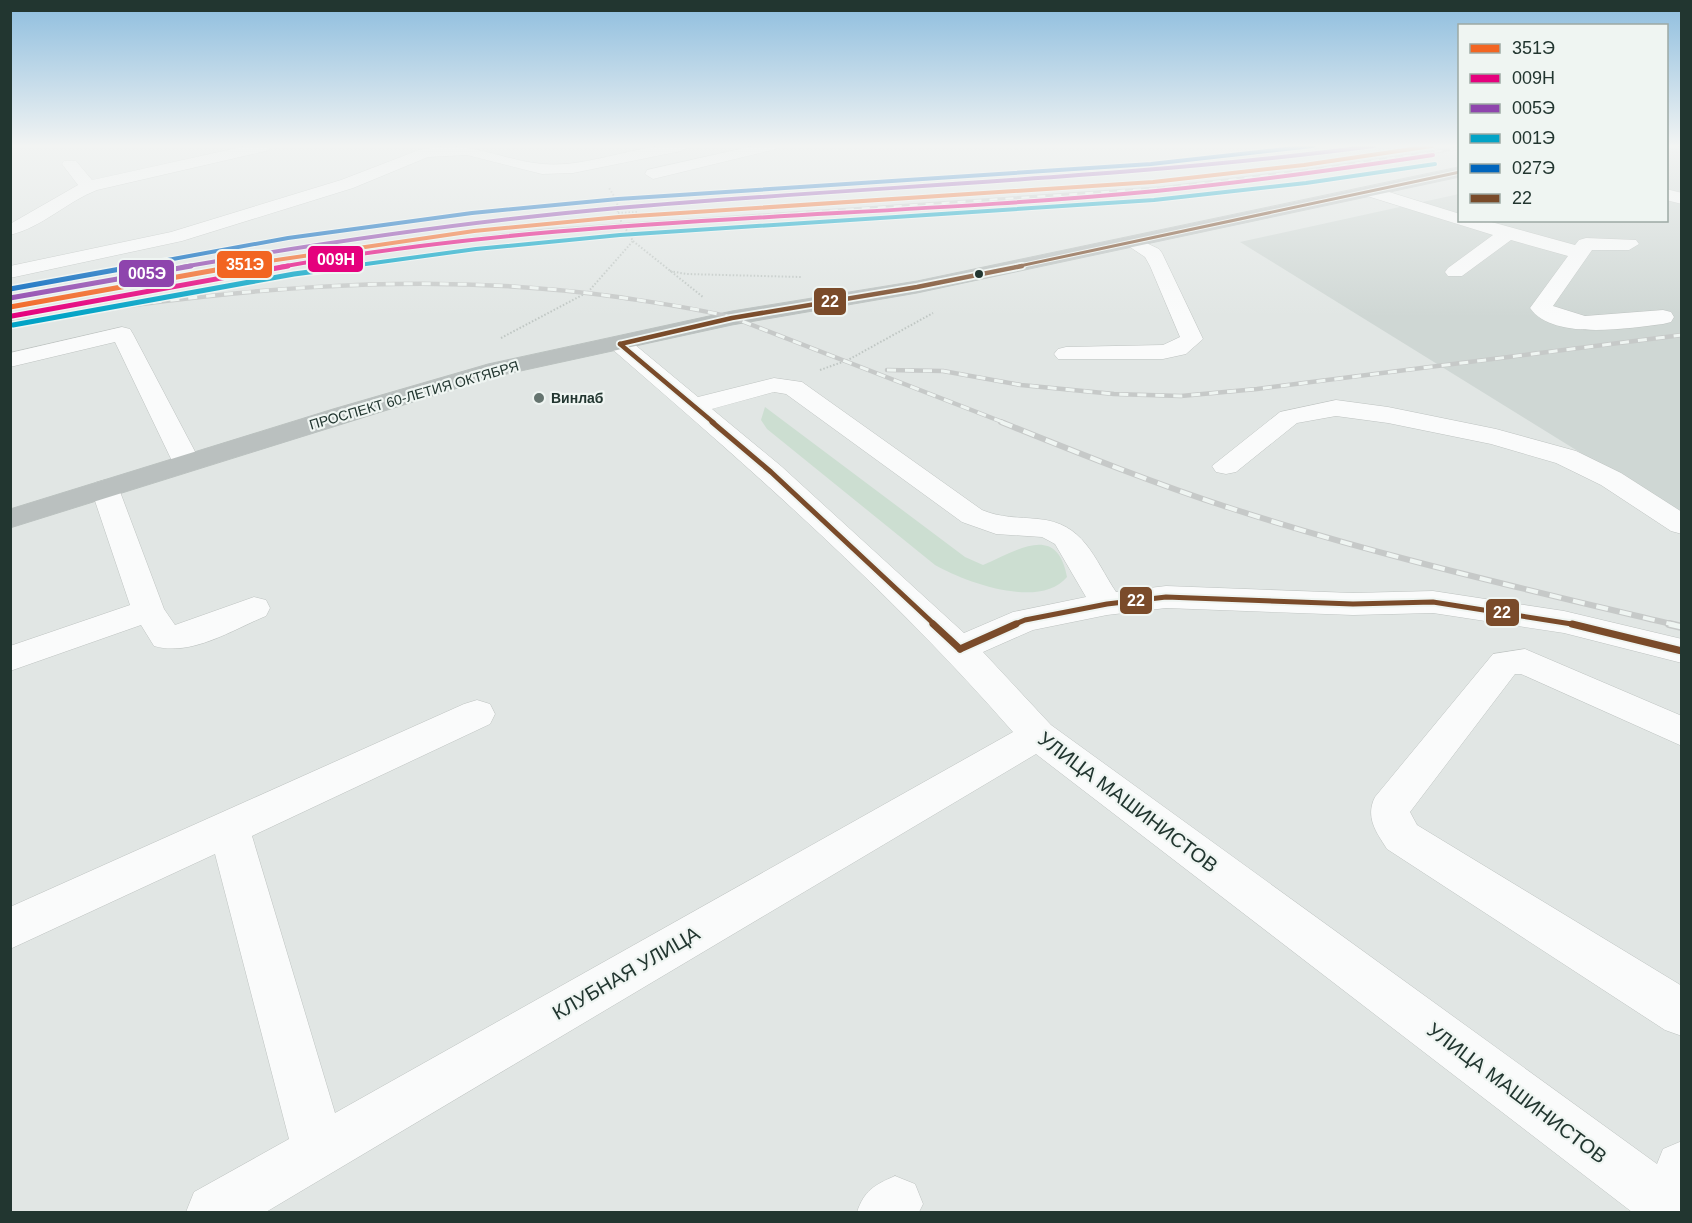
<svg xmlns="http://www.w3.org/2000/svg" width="1692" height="1223" viewBox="0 0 1692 1223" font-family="Arial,sans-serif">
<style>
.built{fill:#cfd7d4}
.green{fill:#ccded1}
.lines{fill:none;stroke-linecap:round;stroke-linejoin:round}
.minor-casing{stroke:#bec3c1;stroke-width:1}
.highway-casing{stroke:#bcc3c0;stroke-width:1}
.path{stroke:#bfc6c3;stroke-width:2;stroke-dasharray:1.5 2;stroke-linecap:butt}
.minor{fill:#fafbfb;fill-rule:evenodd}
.highway{fill:#bac0bf;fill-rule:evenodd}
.rail-far3-casing{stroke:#c6c9c8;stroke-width:4}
.rail-far2-casing{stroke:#c6c9c8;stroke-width:4.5}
.rail-far1-casing{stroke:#c6c9c8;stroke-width:6}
.rail-casing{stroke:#c6c9c8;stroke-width:8}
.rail-far3{stroke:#eff5f2;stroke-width:2;stroke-dasharray:8;stroke-linecap:butt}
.rail-far2{stroke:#eff5f2;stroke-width:3;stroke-dasharray:9;stroke-linecap:butt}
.rail-far1{stroke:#eff5f2;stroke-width:4;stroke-dasharray:12;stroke-linecap:butt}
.rail{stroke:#eff5f2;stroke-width:5;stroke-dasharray:16;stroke-linecap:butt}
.bus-1-far3-casing{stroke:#eff5f2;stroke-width:5}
.bus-1-far2-casing{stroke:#eff5f2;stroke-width:8}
.bus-1-far1-casing{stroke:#eff5f2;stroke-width:9}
.bus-1-casing{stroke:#eff5f2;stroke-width:11}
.bus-1-far3{stroke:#7a4b2a;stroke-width:3}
.bus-1-far2{stroke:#7a4b2a;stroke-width:4.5}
.bus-1-far1{stroke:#7a4b2a;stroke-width:5}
.bus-1{stroke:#7a4b2a;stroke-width:7}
.rail-1-far1-casing{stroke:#eff5f2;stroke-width:6}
.rail-1-casing{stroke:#eff5f2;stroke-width:8}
.rail-2-far1-casing{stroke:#eff5f2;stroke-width:6}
.rail-2-casing{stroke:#eff5f2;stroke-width:8}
.rail-3-far1-casing{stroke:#eff5f2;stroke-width:6}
.rail-3-casing{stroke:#eff5f2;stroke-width:8}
.rail-4-far1-casing{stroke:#eff5f2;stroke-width:6}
.rail-4-casing{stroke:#eff5f2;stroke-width:8}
.rail-5-far1-casing{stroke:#eff5f2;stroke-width:6}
.rail-5-casing{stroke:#eff5f2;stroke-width:8}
.rail-1-far1{stroke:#f26522;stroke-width:4}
.rail-1{stroke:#f26522;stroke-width:5}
.rail-2-far1{stroke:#e5007d;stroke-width:4}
.rail-2{stroke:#e5007d;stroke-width:5}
.rail-3-far1{stroke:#8e44ad;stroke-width:4}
.rail-3{stroke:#8e44ad;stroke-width:5}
.rail-4-far1{stroke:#02a3c6;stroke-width:4}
.rail-4{stroke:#02a3c6;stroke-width:5}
.rail-5-far1{stroke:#0065bd;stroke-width:4}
.rail-5{stroke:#0065bd;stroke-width:5}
.bus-dot{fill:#223630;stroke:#eff5f2;stroke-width:2}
.poi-dot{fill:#65746f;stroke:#eff5f2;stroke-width:2}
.labels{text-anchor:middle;stroke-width:4.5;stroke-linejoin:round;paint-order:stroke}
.far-street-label{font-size:14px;fill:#223630;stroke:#eff5f2}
.far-poi-label{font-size:14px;font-weight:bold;fill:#223630;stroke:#eff5f2;text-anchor:start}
.near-street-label{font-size:20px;fill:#223630;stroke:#eff5f2}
.line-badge{stroke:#eff5f2;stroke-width:2}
.badge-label{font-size:16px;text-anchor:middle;font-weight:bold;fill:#fff}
</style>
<rect width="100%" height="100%" fill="#e1e6e4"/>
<!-- built -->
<polygon class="built" points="1681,146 1681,515 1240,242 1459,194 1460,220 1666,220 1667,148"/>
<!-- green -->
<path class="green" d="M765 407 965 557 983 565C1017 551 1057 522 1067 577 1040 610 965 582 935 565L767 429 761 420Z"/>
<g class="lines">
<!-- minor casing -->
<g class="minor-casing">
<g id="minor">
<path d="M246 146H274L266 151 97 190C66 202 43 227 10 235V224L78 185 62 164 64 161H76L92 180Z"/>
<path d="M444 146C480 146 509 161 543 164 592 168 640 141 689 146L681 151 573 173 542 174 467 155 428 157 353 188 182 241 10 278V266L171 232 341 180 419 150Z"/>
<polygon points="753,146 779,146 776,149 653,179 645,174 647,170"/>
<path d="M1373 187 1460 214V220H1484L1575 245 1579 240 1586 238 1636 240 1639 244 1629 250H1592L1553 306 1585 316 1663 310 1671 312 1674 317 1671 322 1663 324C1629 328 1553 341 1530 308L1568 256 1511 240 1462 276H1448L1445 272 1448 268 1493 235 1367 196 1364 192Z"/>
<polygon points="1666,189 1682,193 1682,204 1666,200"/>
<polygon points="1134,237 1159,249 1162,253 1203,339 1186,354 1163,359 1058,359 1054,354 1058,349 1066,347 1163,345 1180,337 1150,266 1145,257 1124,243"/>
<polygon points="122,327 130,329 133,334 201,463 197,469 187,471 177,469 173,463 115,342 10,367 10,353"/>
<path d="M620 337 628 339 698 397 774 378 802 382 982 510C1001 518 1018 517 1038 519 1084 523 1093 557 1116 592L1166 586 1353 593 1433 591 1564 611 1682 639V663L1564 633 1433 613 1353 615 1166 608 1107 615 1033 630 983 652 1051 725 1657 1164 1663 1149 1682 1141V1212H1632L1036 754 266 1212H186L194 1192 289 1139 215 854 10 949V907L464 704 477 700 490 704 495 714 490 724 252 836 335 1113 1013 732C891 592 752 470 612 349L609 344 612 339ZM774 392 786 394 962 522 996 534 1042 537 1055 544 1086 597 1013 612 964 633 781 466 712 409Z"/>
<polygon points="1336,400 1388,407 1496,429 1576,451 1621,473 1682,512 1682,534 1671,531 1601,485 1556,463 1491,444 1388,423 1336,416 1297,423 1236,472 1226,474 1216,472 1212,466 1280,412"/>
<path d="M105 480 115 483 119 489 164 609 175 625 254 597 266 600 270 608 266 616C232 630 191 657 154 646L141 625 10 671V646L130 605 91 489 95 483Z"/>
<path d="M1525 649 1682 716V746L1521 674H1515L1410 812 1417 825 1682 986V1036L1665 1030 1387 849C1376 832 1365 817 1375 797L1493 654Z"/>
<path d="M895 1176 915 1184 923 1204 919 1212H857C864 1191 874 1185 895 1176Z"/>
</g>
</g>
<!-- highway casing -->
<g class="highway-casing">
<polygon id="highway" points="1460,167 1460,177 917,293 732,325 493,377 10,528 10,509 333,409 488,364 732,311 917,281"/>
</g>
<!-- path -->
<g class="path">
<polyline points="618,213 637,212"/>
<polyline points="633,241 703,297"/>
<polyline points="670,271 686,274 801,277"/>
<polyline points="501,338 588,292 633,241 618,216 617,201 609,188"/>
<polyline points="820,370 848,360 933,313"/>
</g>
<!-- minor -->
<use href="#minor" class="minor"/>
<!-- highway -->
<use href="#highway" class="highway"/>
<!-- rail-far3 casing -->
<g class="rail-far3-casing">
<polyline id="rail-far3" points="273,267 397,248 549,230 1163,188 1312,170 1460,148"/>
</g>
<!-- rail-far2 casing -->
<g class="rail-far2-casing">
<g id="rail-far2">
<polyline points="19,313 282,266"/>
<path d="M10 323C211 291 415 268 618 297 657 303 696 308 734 318L1005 423"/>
<polyline points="887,370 943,371 1021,385 1114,394 1181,396 1257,389 1682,335"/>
</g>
</g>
<!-- rail-far1 casing -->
<g class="rail-far1-casing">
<path id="rail-far1" d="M1001 422C1076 452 1150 482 1227 507 1374 555 1525 589 1675 625"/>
</g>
<!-- rail casing -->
<g class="rail-casing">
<polyline id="rail" points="1669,624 1682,627"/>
</g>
<!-- rail-far3 -->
<use href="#rail-far3" class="rail-far3"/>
<!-- rail-far2 -->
<use href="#rail-far2" class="rail-far2"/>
<!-- rail-far1 -->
<use href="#rail-far1" class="rail-far1"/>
<!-- rail -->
<use href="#rail" class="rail"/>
<!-- bus-1-far3 casing -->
<g class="bus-1-far3-casing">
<polyline id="bus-1-far3" points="1015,267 1460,172"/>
</g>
<!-- bus-1-far2 casing -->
<g class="bus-1-far2-casing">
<g id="bus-1-far2">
<polyline points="620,344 732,318 917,287 1022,266"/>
<polyline points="620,344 714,423"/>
</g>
</g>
<!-- bus-1-far1 casing -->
<g class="bus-1-far1-casing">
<g id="bus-1-far1">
<polyline points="712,422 771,472 935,625"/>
<polyline points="1013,625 1025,620 1107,604 1166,597 1353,604 1433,602 1578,625"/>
</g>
</g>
<!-- bus-1 casing -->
<g class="bus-1-casing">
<g id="bus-1">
<polyline points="933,624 960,649"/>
<polyline points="1572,624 1682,651"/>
<polyline points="960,649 1016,624"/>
</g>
</g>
<!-- bus-1-far3 -->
<use href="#bus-1-far3" class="bus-1-far3"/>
<!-- bus-1-far2 -->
<use href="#bus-1-far2" class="bus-1-far2"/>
<!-- bus-1-far1 -->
<use href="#bus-1-far1" class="bus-1-far1"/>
<!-- bus-1 -->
<use href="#bus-1" class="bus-1"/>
<!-- rail-1-far1 casing -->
<g class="rail-1-far1-casing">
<polyline id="rail-1-far1" points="229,267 474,231 619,217 1153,182 1304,165 1432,146"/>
</g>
<!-- rail-1 casing -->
<g class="rail-1-casing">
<polyline id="rail-1" points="10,307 238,266"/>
</g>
<!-- rail-2-far1 casing -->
<g class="rail-2-far1-casing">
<path id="rail-2-far1" d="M280 267C569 215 864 219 1156 191 1249 182 1341 169 1433 155"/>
</g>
<!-- rail-2 casing -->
<g class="rail-2-casing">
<polyline id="rail-2" points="12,316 288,266"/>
</g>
<!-- rail-3-far1 casing -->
<g class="rail-3-far1-casing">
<path id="rail-3-far1" d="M182 267C327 242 472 221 618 208 870 186 1123 179 1374 146"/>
</g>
<!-- rail-3 casing -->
<g class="rail-3-casing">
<polyline id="rail-3" points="10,298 191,266"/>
</g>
<!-- rail-4-far1 casing -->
<g class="rail-4-far1-casing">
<polyline id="rail-4-far1" points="344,267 476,249 620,235 1154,200 1306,183 1435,164"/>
</g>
<!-- rail-4 casing -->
<g class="rail-4-casing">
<polyline id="rail-4" points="13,325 294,274 355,266"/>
</g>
<!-- rail-5-far1 casing -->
<g class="rail-5-far1-casing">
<polyline id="rail-5-far1" points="129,267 288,238 472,213 618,199 1151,164 1313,146"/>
</g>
<!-- rail-5 casing -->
<g class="rail-5-casing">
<polyline id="rail-5" points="10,289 137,266"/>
</g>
<!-- rail-1-far1 -->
<use href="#rail-1-far1" class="rail-1-far1"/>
<!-- rail-1 -->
<use href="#rail-1" class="rail-1"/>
<!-- rail-2-far1 -->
<use href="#rail-2-far1" class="rail-2-far1"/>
<!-- rail-2 -->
<use href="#rail-2" class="rail-2"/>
<!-- rail-3-far1 -->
<use href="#rail-3-far1" class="rail-3-far1"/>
<!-- rail-3 -->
<use href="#rail-3" class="rail-3"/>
<!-- rail-4-far1 -->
<use href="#rail-4-far1" class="rail-4-far1"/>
<!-- rail-4 -->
<use href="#rail-4" class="rail-4"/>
<!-- rail-5-far1 -->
<use href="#rail-5-far1" class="rail-5-far1"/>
<!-- rail-5 -->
<use href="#rail-5" class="rail-5"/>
</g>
<!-- sky -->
<linearGradient id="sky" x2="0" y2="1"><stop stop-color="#8dbdde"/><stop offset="0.46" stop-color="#f2f4f3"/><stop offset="1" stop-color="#f2f4f3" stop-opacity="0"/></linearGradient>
<rect width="1692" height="317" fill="url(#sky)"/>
<!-- markers -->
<circle class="bus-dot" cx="979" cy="274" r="5"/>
<circle class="poi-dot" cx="539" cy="398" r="6"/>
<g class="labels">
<!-- far-street labels -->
<g class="far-street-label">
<text transform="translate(414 395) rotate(-16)" y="5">ПРОСПЕКТ 60-ЛЕТИЯ ОКТЯБРЯ</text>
</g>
<!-- far-poi labels -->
<g class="far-poi-label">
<text x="551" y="403">Винлаб</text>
</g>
<!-- near-street labels -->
<g class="near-street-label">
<text transform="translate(1128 802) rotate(37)" y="7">УЛИЦА МАШИНИСТОВ</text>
<text transform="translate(626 973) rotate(-30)" y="7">КЛУБНАЯ УЛИЦА</text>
<text transform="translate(1517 1093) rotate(37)" y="7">УЛИЦА МАШИНИСТОВ</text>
</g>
</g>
<g class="line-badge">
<rect x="307" y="245" width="57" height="28" rx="6" fill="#e5007d"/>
<rect x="216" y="250" width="57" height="29" rx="6" fill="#f26522"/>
<rect x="118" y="259" width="57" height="29" rx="6" fill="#8e44ad"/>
<rect x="813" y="287" width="34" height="29" rx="6" fill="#7a4b2a"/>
<rect x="1119" y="586" width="34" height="29" rx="6" fill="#7a4b2a"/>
<rect x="1485" y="598" width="35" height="29" rx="6" fill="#7a4b2a"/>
</g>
<g class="badge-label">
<text x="336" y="265">009Н</text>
<text x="245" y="270">351Э</text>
<text x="147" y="279">005Э</text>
<text x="830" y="307">22</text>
<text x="1136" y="606">22</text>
<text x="1502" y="618">22</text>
</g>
<!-- border -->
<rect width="1692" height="1223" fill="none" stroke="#223630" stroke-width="24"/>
<!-- legend -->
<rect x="1458" y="24" width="210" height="198" fill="#eff5f2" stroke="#9da9a4" stroke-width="1.5"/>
<rect x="1470" y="44" width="30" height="9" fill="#f26522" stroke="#9da9a4" stroke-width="1.5"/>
<text x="1512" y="54" font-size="18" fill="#223630">351Э</text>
<rect x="1470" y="74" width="30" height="9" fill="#e5007d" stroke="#9da9a4" stroke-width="1.5"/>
<text x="1512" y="84" font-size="18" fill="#223630">009Н</text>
<rect x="1470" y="104" width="30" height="9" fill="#8e44ad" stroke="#9da9a4" stroke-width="1.5"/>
<text x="1512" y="114" font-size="18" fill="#223630">005Э</text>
<rect x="1470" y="134" width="30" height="9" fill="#02a3c6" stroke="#9da9a4" stroke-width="1.5"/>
<text x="1512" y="144" font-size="18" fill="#223630">001Э</text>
<rect x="1470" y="164" width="30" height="9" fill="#0065bd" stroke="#9da9a4" stroke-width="1.5"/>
<text x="1512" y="174" font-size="18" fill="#223630">027Э</text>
<rect x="1470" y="194" width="30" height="9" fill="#7a4b2a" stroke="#9da9a4" stroke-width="1.5"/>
<text x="1512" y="204" font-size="18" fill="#223630">22</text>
</svg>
